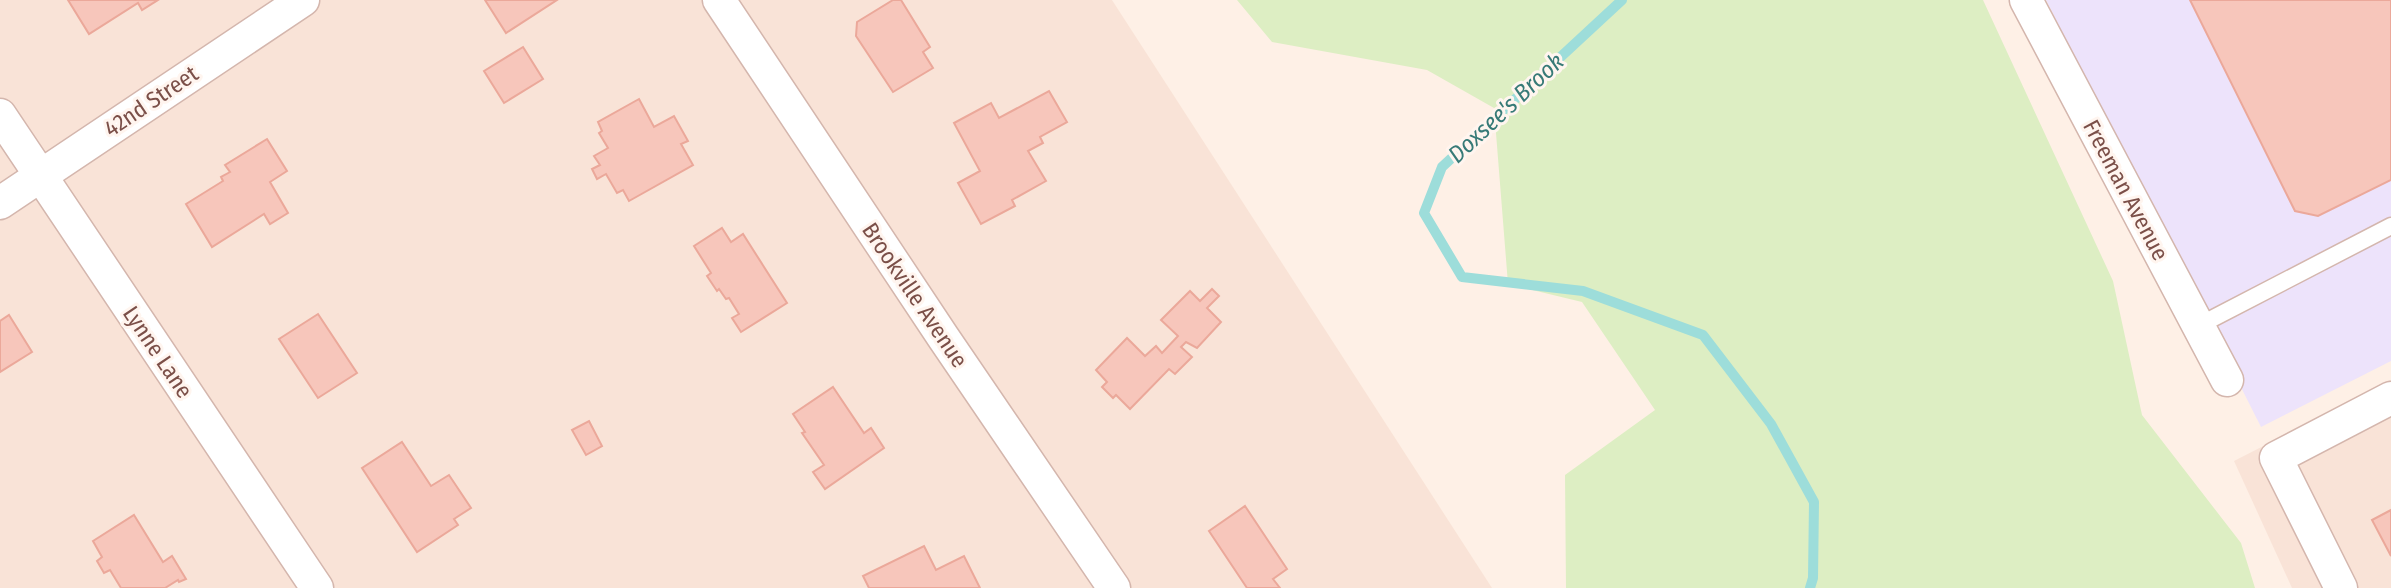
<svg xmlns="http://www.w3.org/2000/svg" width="2391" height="588" viewBox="0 0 2391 588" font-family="'Fira Sans Condensed',sans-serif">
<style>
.residential{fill:#f9e3d7}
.education{fill:#ede3fb}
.green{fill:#ddeec3}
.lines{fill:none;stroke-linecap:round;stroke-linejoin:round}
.stream{stroke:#9dddda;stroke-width:10}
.building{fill:#f7c6bb;stroke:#eba89a;stroke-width:2}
.lane-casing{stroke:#d4b6ad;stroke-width:19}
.street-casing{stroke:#d4b6ad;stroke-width:35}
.lane{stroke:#fff;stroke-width:16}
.street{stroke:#fff;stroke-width:32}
.labels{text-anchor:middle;stroke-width:6;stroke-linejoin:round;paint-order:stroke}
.street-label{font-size:23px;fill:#7b4f48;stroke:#fff5ef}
.water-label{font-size:24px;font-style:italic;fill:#377a77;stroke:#fff5ef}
</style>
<rect width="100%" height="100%" fill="#fef0e6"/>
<!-- residential -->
<g class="residential">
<polygon points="0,0 1112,0 1492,588 0,588"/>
<polygon points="2391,381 2391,588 2292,588 2234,461"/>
</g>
<!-- education -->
<polygon class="education" points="2046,0 2391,0 2391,361 2261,427"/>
<!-- green -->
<polygon class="green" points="1237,0 1983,0 2113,281 2142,415 2241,543 2255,588 1566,588 1565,475 1655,410 1582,302 1508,284 1494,108 1427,70 1272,42"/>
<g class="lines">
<!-- stream -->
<polyline class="stream" points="1622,0 1442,167 1424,213 1462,277 1583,291 1703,335 1771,424 1814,502 1813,578 1810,588"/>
</g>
<!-- building -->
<g class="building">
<polygon points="68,0 158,0 142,10 138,3 89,34"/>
<polygon points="485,0 557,0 506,33"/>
<polygon points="893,0 901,0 930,47 923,52 933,68 893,92 856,36 857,22"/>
<polygon points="2190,0 2391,0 2391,180 2318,216 2295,211"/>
<polygon points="523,47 543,79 504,103 484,71"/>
<polygon points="1049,91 1067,122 1040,137 1043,143 1028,151 1046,181 1012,200 1015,206 981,224 958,183 980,171 954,123 991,103 999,118"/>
<polygon points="639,99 654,127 674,116 688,141 681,144 693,165 629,201 623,190 617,193 606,174 597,179 592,169 600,165 594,156 608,148 599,133 602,131 598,122"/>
<polygon points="267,139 287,171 270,182 288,213 270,224 264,214 212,247 186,204 223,181 221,177 230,172 225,165"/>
<polygon points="722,228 731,242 743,234 787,303 741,332 732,318 739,314 729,298 726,299 719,289 717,291 707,276 711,273 694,246"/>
<polygon points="1212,289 1219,296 1207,308 1221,322 1197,348 1186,342 1181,347 1192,357 1175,374 1169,369 1130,409 1116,395 1113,398 1102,387 1107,382 1096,370 1127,338 1145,356 1156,346 1162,353 1178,336 1161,320 1190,291 1200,301"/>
<polygon points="318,314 357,373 318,398 279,339"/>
<polygon points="9,315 32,352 0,372 0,321"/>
<polygon points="833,387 864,433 871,428 884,448 825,489 813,472 824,465 802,433 805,432 793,414"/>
<polygon points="589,421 602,446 586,455 572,430"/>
<polygon points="402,442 431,486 449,475 471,508 454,519 458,525 417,552 362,468"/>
<polygon points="1245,506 1287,569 1273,579 1280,588 1247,588 1209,531"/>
<polygon points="2391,510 2391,556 2372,520"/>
<polygon points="134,515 163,562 172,556 186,579 179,582 178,580 165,588 121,588 110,570 104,573 97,561 102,557 93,541"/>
<polygon points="924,546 936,570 964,556 980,588 869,588 863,576"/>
</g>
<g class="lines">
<!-- lane casing -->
<g class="lane-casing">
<polyline id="lane" points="2198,326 2391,226"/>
</g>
<!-- street casing -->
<g class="street-casing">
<g id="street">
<polyline points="719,0 943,337 1114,588"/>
<polyline points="2026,0 2227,380"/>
<polyline points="0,115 317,588"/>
<polyline points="0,203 303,0"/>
<polyline points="2341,588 2276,458 2391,398"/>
</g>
</g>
<!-- lane -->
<use href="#lane" class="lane"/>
<!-- street -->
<use href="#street" class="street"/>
</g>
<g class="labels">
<!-- street labels -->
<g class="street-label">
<text transform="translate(151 101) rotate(-34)" y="8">42nd Street</text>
<text transform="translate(2126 190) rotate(62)" y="8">Freeman Avenue</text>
<text transform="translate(915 295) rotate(56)" y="8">Brookville Avenue</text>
<text transform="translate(158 352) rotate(56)" y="8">Lynne Lane</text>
</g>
<!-- water labels -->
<g class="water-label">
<text transform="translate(1506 108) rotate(-43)" y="8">Doxsee's Brook</text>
</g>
</g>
</svg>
